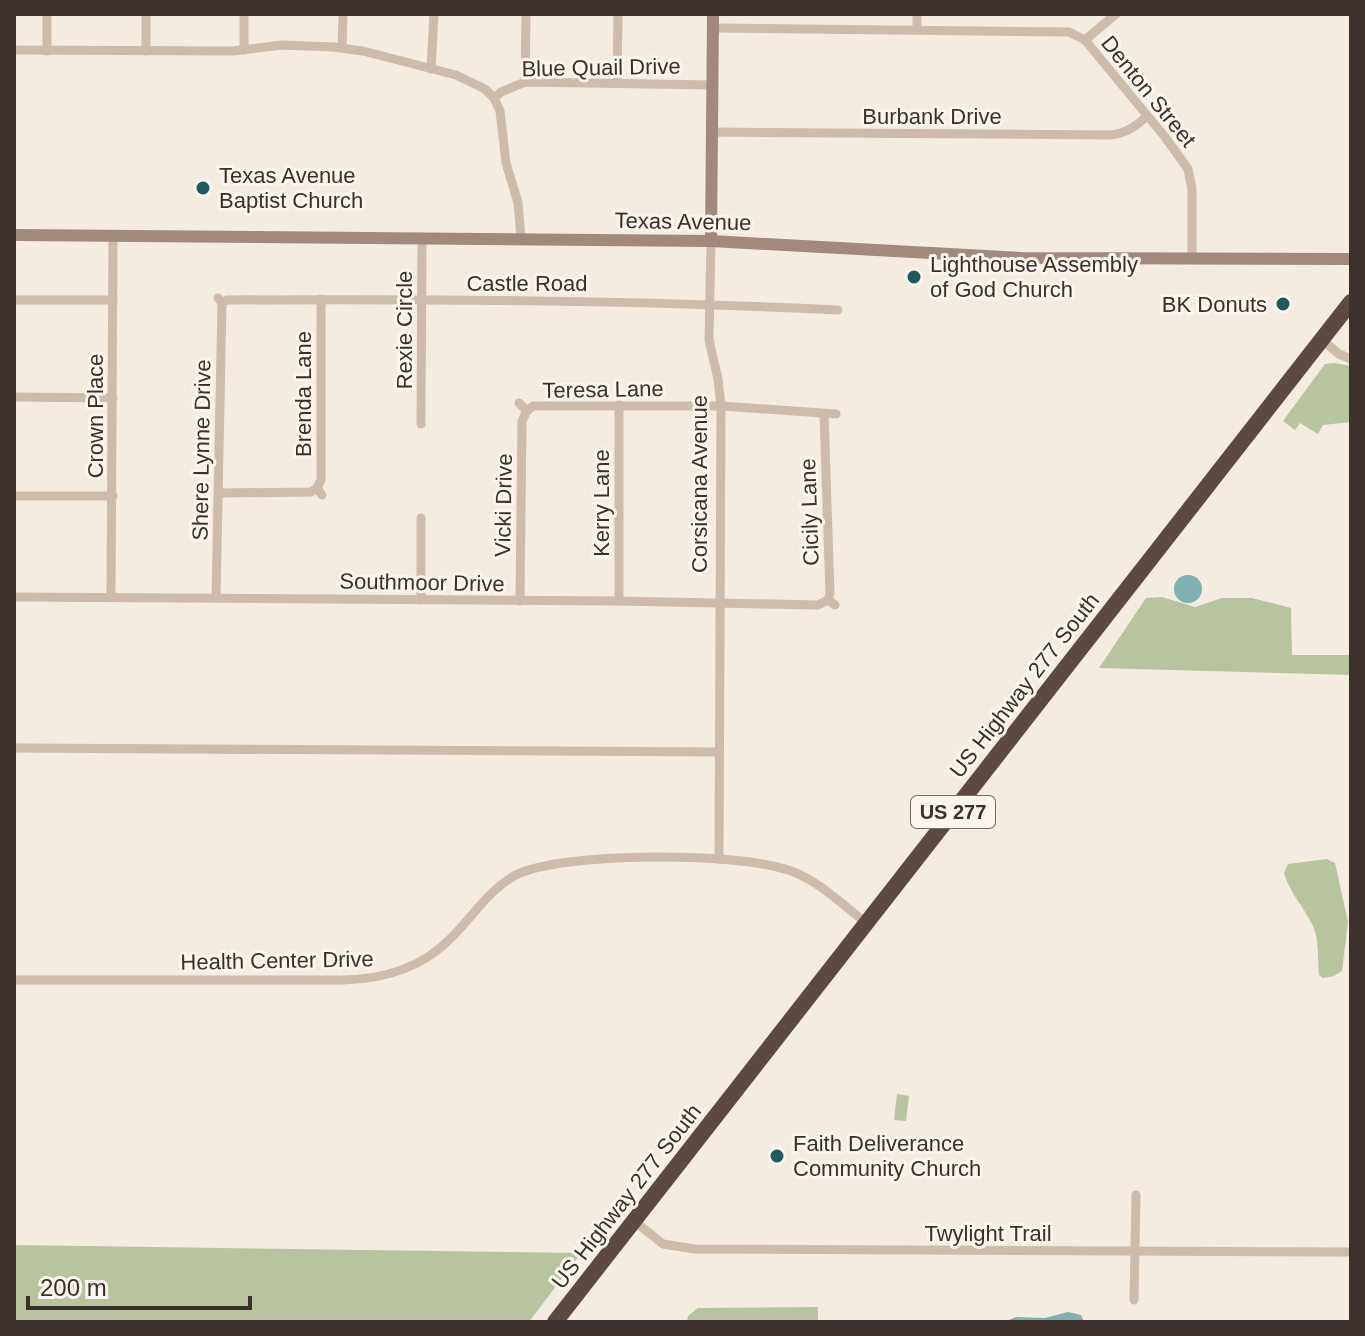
<svg xmlns="http://www.w3.org/2000/svg" width="1365" height="1336" viewBox="0 0 1365 1336" font-family="Arial,sans-serif">
<style>
.green{fill:#b8c4a0}
.water{fill:#7fb0b2}
.lines{fill:none;stroke-linecap:round;stroke-linejoin:round}
.street{stroke:#cdbbac;stroke-width:9}
.secondary{stroke:#a18a7d;stroke-width:12}
.highway{stroke:#5c4a42;stroke-width:16}
.poi-dot{fill:#1f5a5e;stroke:#fbf5ee;stroke-width:3}
.labels{text-anchor:middle;stroke-width:6;stroke-linejoin:round;paint-order:stroke}
.shield{fill:#fbf5ee;stroke:#756b66;stroke-width:2}
.shield-label{font-size:20px;font-weight:bold;fill:#3b302b}
.street-label{font-size:22px;fill:#3b302b;stroke:#fbf5ee}
.poi-label{font-size:22px;fill:#3b302b;stroke:#fbf5ee;text-anchor:start}
</style>
<rect width="100%" height="100%" fill="#f4ebe1"/>
<!-- green -->
<g class="green">
<polygon points="1334,363 1351,366 1351,422 1323,425 1318,434 1300,423 1295,430 1283,421 1325,364"/>
<polygon points="1162,597 1195,607 1222,598 1252,598 1291,608 1292,655 1351,655 1351,675 1099,668 1146,598"/>
<path d="M1327 859 1335 863 1348 922 1342 971 1334 976 1323 978 1319 975C1317 959 1320 940 1312 924 1303 906 1290 893 1284 873L1288 864Z"/>
<polygon points="897,1094 909,1096 906,1121 894,1120"/>
<polygon points="14,1245 581,1253 529,1322 14,1322"/>
<polygon points="818,1307 818,1322 687,1322 688,1316 698,1308"/>
</g>
<!-- water -->
<g class="water">
<circle cx="1188" cy="589" r="14"/>
<polygon points="1068,1312 1081,1315 1084,1322 1004,1322 1016,1317 1045,1318"/>
</g>
<g class="lines">
<!-- street -->
<g class="street">
<polyline points="713,28 1069,32 1085,40 1116,14"/>
<polyline points="917,29 917,14"/>
<polyline points="1085,40 1165,137 1188,169 1192,189 1192,258"/>
<polyline points="342,48 343,14"/>
<polyline points="14,50 233,51 282,45 333,47 363,51 456,75 485,89 494,98 500,111 506,163 518,203 521,238"/>
<polyline points="244,50 244,14"/>
<polyline points="47,51 47,14"/>
<polyline points="146,51 146,14"/>
<polyline points="431,69 434,14"/>
<polyline points="525,82 526,14"/>
<polyline points="617,83 618,14"/>
<polyline points="494,98 501,92 525,82 712,85"/>
<path d="M712 132 1111 135C1126 133 1135 127 1147 116"/>
<polyline points="711,241 709,340 718,379 721,406 719,859"/>
<path d="M218 298 222 303 227 300C431 299 635 300 838 310"/>
<polyline points="14,300 113,300"/>
<polyline points="1321,339 1339,354 1351,359"/>
<polyline points="14,397 113,398"/>
<polyline points="519,403 527,411 533,406 721,406 836,414"/>
<polyline points="824,414 830,594 828,600 835,605"/>
<polyline points="421,424 422,237"/>
<polyline points="317,488 321,480 321,299"/>
<polyline points="220,493 311,492 317,488 322,495"/>
<polyline points="14,496 113,496"/>
<polyline points="14,597 619,601 818,605 828,600"/>
<polyline points="111,597 113,235"/>
<polyline points="216,598 222,303"/>
<polyline points="421,600 421,518"/>
<polyline points="520,601 522,421 527,411"/>
<polyline points="619,601 619,405"/>
<polyline points="14,748 718,752"/>
<path d="M14 980H343C385 979 423 968 453 936 473 916 488 891 514 876 559 851 742 852 791 871 819 881 843 905 866 923"/>
<polyline points="634,1221 663,1244 695,1249 1351,1252"/>
<polyline points="1134,1300 1136,1195"/>
</g>
<!-- secondary -->
<g class="secondary">
<polyline points="14,235 711,241 1022,258 1351,259"/>
<polyline points="711,241 713,14"/>
</g>
<!-- highway -->
<polyline class="highway" points="555,1322 1351,302"/>
</g>
<!-- markers -->
<g class="poi-dot">
<circle cx="203" cy="188" r="8"/>
<circle cx="914" cy="277" r="8"/>
<circle cx="1283" cy="304" r="8"/>
<circle cx="777" cy="1156" r="8"/>
</g>
<g class="labels">
<!-- shield labels -->
<rect class="shield" x="911" y="796" width="84" height="32" rx="6"/>
<g class="shield-label">
<text x="953" y="819">US 277</text>
</g>
<!-- street labels -->
<g class="street-label">
<text transform="translate(601 67) rotate(-1)" y="8">Blue Quail Drive</text>
<text transform="translate(1149 91) rotate(51)" y="8">Denton Street</text>
<text x="932" y="124">Burbank Drive</text>
<text transform="translate(683 221) rotate(1)" y="8">Texas Avenue</text>
<text x="527" y="291">Castle Road</text>
<text transform="translate(404 330) rotate(-90)" y="8">Rexie Circle</text>
<text transform="translate(603 389) rotate(-1)" y="8">Teresa Lane</text>
<text transform="translate(303 394) rotate(-90)" y="8">Brenda Lane</text>
<text transform="translate(95 416) rotate(-90)" y="8">Crown Place</text>
<text transform="translate(201 450) rotate(-89)" y="8">Shere Lynne Drive</text>
<text transform="translate(699 484) rotate(-90)" y="8">Corsicana Avenue</text>
<text transform="translate(601 503) rotate(-90)" y="8">Kerry Lane</text>
<text transform="translate(503 505) rotate(-89)" y="8">Vicki Drive</text>
<text transform="translate(809 512) rotate(-92)" y="8">Cicily Lane</text>
<text transform="translate(422 582) rotate(1)" y="8">Southmoor Drive</text>
<text transform="translate(1024 685) rotate(-52)" y="8">US Highway 277 South</text>
<text transform="translate(277 960) rotate(-1)" y="8">Health Center Drive</text>
<text transform="translate(626 1196) rotate(-52)" y="8">US Highway 277 South</text>
<text x="988" y="1241">Twylight Trail</text>
</g>
<!-- poi labels -->
<g class="poi-label">
<text x="219" y="183">Texas Avenue<tspan x="219" dy="25">Baptist Church</tspan></text>
<text x="930" y="272">Lighthouse Assembly<tspan x="930" dy="25">of God Church</tspan></text>
<text x="1267" y="312" text-anchor="end">BK Donuts</text>
<text x="793" y="1151">Faith Deliverance<tspan x="793" dy="25">Community Church</tspan></text>
</g>
</g>
<!-- border -->
<rect width="1365" height="1336" fill="none" stroke="#3b302b" stroke-width="32"/>
<!-- scale -->
<path d="M28 1296v12h222v-12" fill="none" stroke="#3b302b" stroke-width="4"/>
<text x="40" y="1296" font-size="24" fill="#3b302b" stroke="#fbf5ee" stroke-width="6" paint-order="stroke">200 m</text>
</svg>
